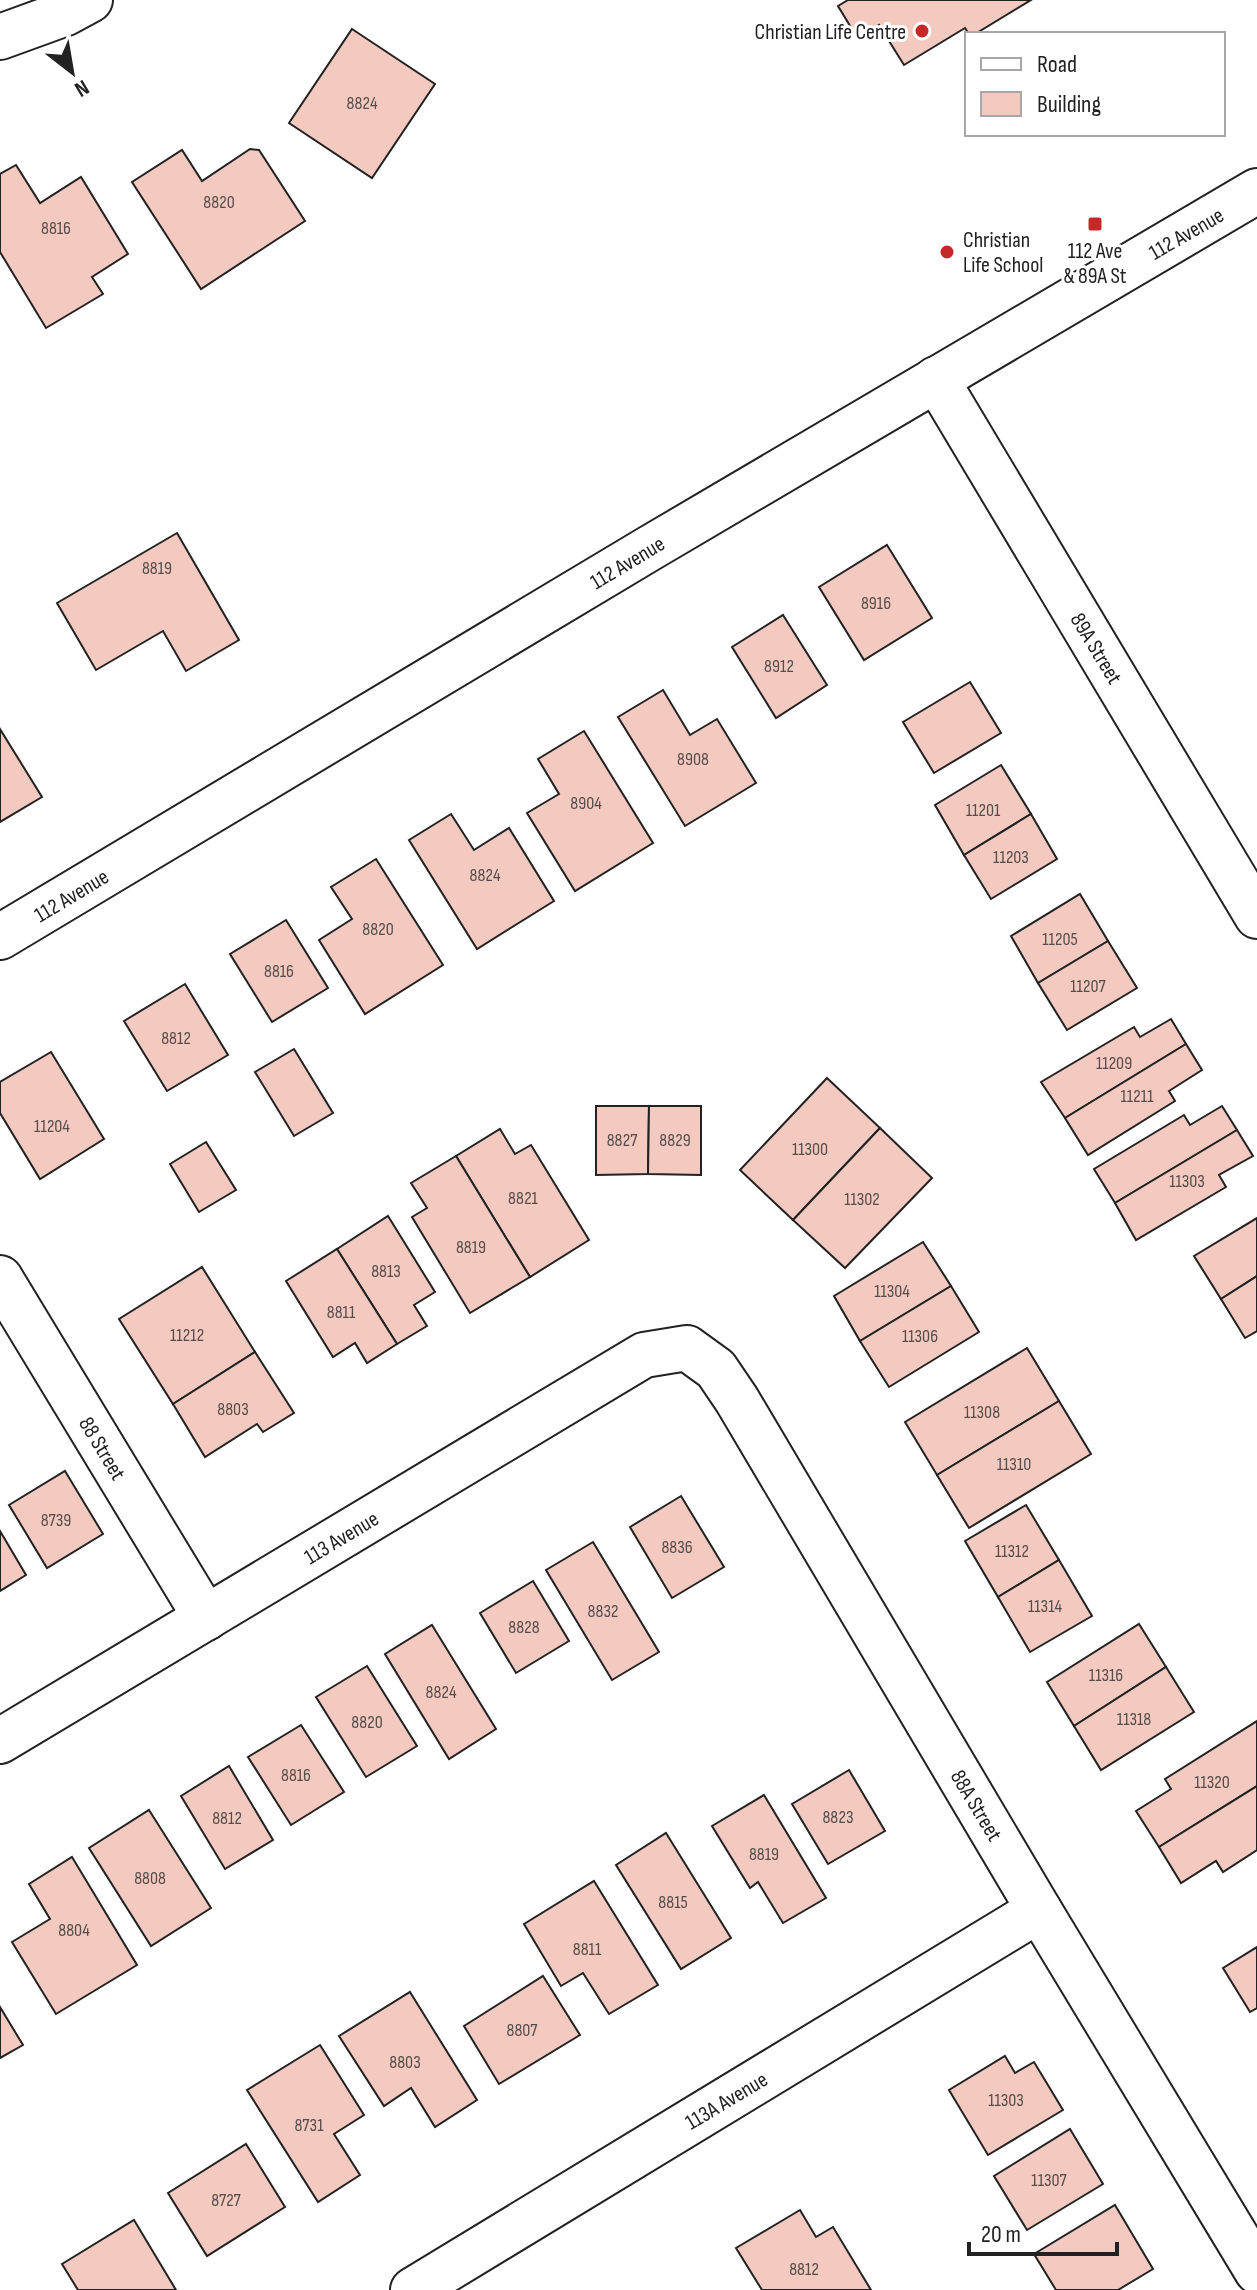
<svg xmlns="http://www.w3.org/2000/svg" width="1257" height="2290" viewBox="0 0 1257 2290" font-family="'Sofia Sans Condensed',sans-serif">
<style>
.building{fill:#f3c9c0;stroke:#222;stroke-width:2}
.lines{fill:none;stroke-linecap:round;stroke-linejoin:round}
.minor-casing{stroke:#222;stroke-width:48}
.minor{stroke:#fff;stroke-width:44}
.poi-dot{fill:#c62828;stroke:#fff;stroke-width:3}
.labels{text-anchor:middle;stroke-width:6;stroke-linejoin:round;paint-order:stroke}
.number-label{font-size:18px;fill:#564c4a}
.poi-label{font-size:22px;fill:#222;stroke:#fff;text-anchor:end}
.street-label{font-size:22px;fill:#222;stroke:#fff}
</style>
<rect width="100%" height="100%" fill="#fff"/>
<!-- building -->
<g class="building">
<polygon points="848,0 1031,0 975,34 969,34 965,28 904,65 879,25 858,39 838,6"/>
<polygon points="352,29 435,84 372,178 289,123"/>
<polygon points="250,149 259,150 305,221 201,289 132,182 182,150 202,181"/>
<polygon points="16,165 40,203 81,177 128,254 92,277 103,294 46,328 0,252 0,174"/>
<polygon points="177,533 239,640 186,671 163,631 96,670 57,603"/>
<polygon points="887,545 932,618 864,660 819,587"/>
<polygon points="783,615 827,685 776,718 732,647"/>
<polygon points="970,682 1001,733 934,773 903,722"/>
<polygon points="663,690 690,735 717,719 756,783 685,826 618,717"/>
<polygon points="0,729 42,797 0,822"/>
<polygon points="584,731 653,843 575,891 527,813 559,794 538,759"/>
<polygon points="1001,765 1031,814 964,855 935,805"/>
<polygon points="451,814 474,850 509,828 554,901 477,949 409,840"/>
<polygon points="1031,814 1057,859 991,899 964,855"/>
<polygon points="376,859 443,965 365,1014 319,940 352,919 331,887"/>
<polygon points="1080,894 1108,941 1038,983 1011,936"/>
<polygon points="286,920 328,988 272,1022 230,954"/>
<polygon points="1108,941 1137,988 1067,1030 1038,983"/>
<polygon points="185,984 228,1055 167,1091 124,1021"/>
<polygon points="1171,1019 1186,1044 1065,1118 1041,1082 1134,1027 1140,1037"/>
<polygon points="1186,1044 1202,1070 1169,1091 1175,1101 1088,1155 1065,1118"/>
<polygon points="294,1049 333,1113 294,1136 255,1072"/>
<polygon points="51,1052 104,1139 40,1179 0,1113 0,1082"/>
<polygon points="827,1078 880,1128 793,1220 740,1170"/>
<polygon points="596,1106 649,1106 648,1174 596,1175"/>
<polygon points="649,1106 701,1106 701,1175 648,1174"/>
<polygon points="1222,1106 1237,1130 1115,1203 1094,1169 1184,1115 1190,1125"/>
<polygon points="880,1128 932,1178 845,1268 793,1220"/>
<polygon points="500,1129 515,1154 531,1145 589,1240 530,1277 456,1156"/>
<polygon points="1237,1130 1253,1156 1219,1175 1226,1187 1136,1240 1115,1203"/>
<polygon points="206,1142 236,1190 199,1212 170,1164"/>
<polygon points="456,1156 530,1277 470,1313 412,1217 427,1208 411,1183"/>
<polygon points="388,1216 435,1292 414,1305 427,1326 397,1344 337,1249"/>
<polygon points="1257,1218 1257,1276 1221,1299 1194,1256"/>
<polygon points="923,1242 951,1286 860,1341 834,1296"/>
<polygon points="337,1249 397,1344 367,1363 355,1343 333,1357 286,1281"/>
<polygon points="202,1267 255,1352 173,1404 119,1319"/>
<polygon points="1257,1276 1257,1331 1245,1338 1221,1299"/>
<polygon points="951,1286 979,1332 889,1387 860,1341"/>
<polygon points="1027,1348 1059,1401 937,1475 905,1422"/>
<polygon points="255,1352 294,1413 263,1432 257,1424 205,1457 173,1404"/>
<polygon points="1059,1401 1091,1454 969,1528 937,1475"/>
<polygon points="65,1471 103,1534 47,1568 9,1505"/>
<polygon points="681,1496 724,1567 672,1598 630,1527"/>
<polygon points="1026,1505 1059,1560 998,1597 965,1541"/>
<polygon points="0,1531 26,1575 0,1591"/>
<polygon points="593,1542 659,1652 612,1680 546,1570"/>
<polygon points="1059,1560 1092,1616 1030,1652 998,1597"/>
<polygon points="533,1581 569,1641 516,1673 480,1613"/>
<polygon points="1139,1624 1166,1667 1074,1726 1047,1682"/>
<polygon points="432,1625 496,1729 449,1759 385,1654"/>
<polygon points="367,1666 417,1746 366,1777 316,1697"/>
<polygon points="1166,1667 1194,1712 1101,1770 1074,1726"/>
<polygon points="1257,1721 1257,1786 1159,1847 1136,1811 1171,1789 1165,1779"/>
<polygon points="301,1725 344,1792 291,1825 248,1757"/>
<polygon points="229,1766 273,1840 225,1869 181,1796"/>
<polygon points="849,1770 885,1831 828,1864 792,1804"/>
<polygon points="1257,1786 1257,1850 1223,1872 1216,1861 1181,1883 1159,1847"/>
<polygon points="764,1795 826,1898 783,1923 758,1882 750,1888 712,1826"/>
<polygon points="149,1810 211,1908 151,1946 89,1848"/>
<polygon points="666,1833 731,1938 681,1969 616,1865"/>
<polygon points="72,1857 137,1965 56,2014 12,1942 50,1919 29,1884"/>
<polygon points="594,1881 658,1985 609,2014 583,1973 561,1986 524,1924"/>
<polygon points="1257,1947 1257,2008 1250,2012 1223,1968"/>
<polygon points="543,1976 580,2035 499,2084 464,2026"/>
<polygon points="410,1992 477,2100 435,2127 411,2088 384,2106 339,2036"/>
<polygon points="0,2007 23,2045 0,2058"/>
<polygon points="320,2045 364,2115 334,2134 360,2175 318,2202 247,2090"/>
<polygon points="1005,2056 1015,2073 1034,2062 1063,2110 988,2155 949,2090"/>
<polygon points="1070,2129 1103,2184 1027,2230 994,2176"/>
<polygon points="246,2144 285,2207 207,2256 168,2193"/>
<polygon points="1115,2205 1153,2269 1118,2290 1056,2290 1034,2254"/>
<polygon points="800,2210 816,2237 833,2227 871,2290 762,2290 736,2248"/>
<polygon points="134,2220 176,2290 78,2290 62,2264"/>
</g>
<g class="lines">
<!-- minor casing -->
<g class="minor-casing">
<g id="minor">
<polyline points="0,37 66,13 90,0"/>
<polyline points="936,379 1257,916"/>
<polyline points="0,937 650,548 1257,191"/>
<polyline points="0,1278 206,1618"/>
<polyline points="0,1741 644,1355 687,1348 716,1369 737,1400 1039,1910 1257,2271"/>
<polyline points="413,2290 1039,1910"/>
</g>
</g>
<!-- minor -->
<use href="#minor" class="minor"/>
</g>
<!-- markers -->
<g class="poi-dot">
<circle cx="922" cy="31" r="8"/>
<rect x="1087" y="216" width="16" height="16" rx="4"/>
<circle cx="947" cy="252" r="8"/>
</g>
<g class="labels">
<!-- number labels -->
<g class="number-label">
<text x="362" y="109">8824</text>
<text x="219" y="208">8820</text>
<text x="56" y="234">8816</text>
<text x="157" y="574">8819</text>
<text x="876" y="609">8916</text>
<text x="779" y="672">8912</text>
<text x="693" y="765">8908</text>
<text x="586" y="809">8904</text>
<text x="983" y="816">11201</text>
<text x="1011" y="863">11203</text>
<text x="485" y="881">8824</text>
<text x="378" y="935">8820</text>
<text x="1060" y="945">11205</text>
<text x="279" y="977">8816</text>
<text x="1088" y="992">11207</text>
<text x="176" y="1044">8812</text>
<text x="1114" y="1069">11209</text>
<text x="1137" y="1102">11211</text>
<text x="52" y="1132">11204</text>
<text x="622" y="1146">8827</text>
<text x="675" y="1146">8829</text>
<text x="810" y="1155">11300</text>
<text x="1187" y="1187">11303</text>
<text x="523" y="1204">8821</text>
<text x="862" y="1205">11302</text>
<text x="471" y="1253">8819</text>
<text x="386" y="1277">8813</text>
<text x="892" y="1297">11304</text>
<text x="341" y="1318">8811</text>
<text x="187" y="1341">11212</text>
<text x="920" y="1342">11306</text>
<text x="233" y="1415">8803</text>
<text x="982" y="1418">11308</text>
<text x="1014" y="1470">11310</text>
<text x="56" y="1526">8739</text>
<text x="677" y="1553">8836</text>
<text x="1012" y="1557">11312</text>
<text x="1045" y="1612">11314</text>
<text x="603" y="1617">8832</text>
<text x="524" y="1633">8828</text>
<text x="1106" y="1681">11316</text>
<text x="441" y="1698">8824</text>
<text x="1134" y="1725">11318</text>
<text x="367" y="1728">8820</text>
<text x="296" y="1781">8816</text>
<text x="1212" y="1788">11320</text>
<text x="838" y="1823">8823</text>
<text x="227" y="1824">8812</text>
<text x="764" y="1860">8819</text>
<text x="150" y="1884">8808</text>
<text x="673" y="1908">8815</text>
<text x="74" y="1936">8804</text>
<text x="587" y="1955">8811</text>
<text x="522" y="2036">8807</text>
<text x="405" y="2068">8803</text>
<text x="1006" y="2106">11303</text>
<text x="309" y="2131">8731</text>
<text x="1049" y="2186">11307</text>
<text x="226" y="2206">8727</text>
<text x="804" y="2275">8812</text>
</g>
<!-- poi labels -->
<g class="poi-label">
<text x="906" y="39">Christian Life Centre</text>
<text x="963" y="247" text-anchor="start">Christian<tspan x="963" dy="25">Life School</tspan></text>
<text x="1095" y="258" text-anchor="middle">112 Ave<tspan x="1095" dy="25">&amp; 89A St</tspan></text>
</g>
<!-- street labels -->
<g class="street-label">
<text transform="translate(1186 233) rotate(-30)" y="8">112 Avenue</text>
<text transform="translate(627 562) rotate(-31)" y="8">112 Avenue</text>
<text transform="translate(1097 648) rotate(59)" y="8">89A Street</text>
<text transform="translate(71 895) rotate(-31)" y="8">112 Avenue</text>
<text transform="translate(103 1448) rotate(59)" y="8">88 Street</text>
<text transform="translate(341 1537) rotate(-31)" y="8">113 Avenue</text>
<text transform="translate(977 1805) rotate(59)" y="8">88A Street</text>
<text transform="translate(726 2100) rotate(-31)" y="8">113A Avenue</text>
</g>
</g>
<!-- legend -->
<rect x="965" y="32" width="260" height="104" fill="#ffffff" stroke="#a7a7a7" stroke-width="2"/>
<rect x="981" y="58" width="40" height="12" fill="#ffffff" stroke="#a7a7a7" stroke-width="2"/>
<text x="1037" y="72" font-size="24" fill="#222222">Road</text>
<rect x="981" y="92" width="40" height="24" fill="#f3c9c0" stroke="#a7a7a7" stroke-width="2"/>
<text x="1037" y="112" font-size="24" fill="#222222">Building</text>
<!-- north arrow -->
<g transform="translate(72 72) rotate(149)" stroke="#ffffff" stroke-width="6" paint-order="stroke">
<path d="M0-6L14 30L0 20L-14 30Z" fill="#222222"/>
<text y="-12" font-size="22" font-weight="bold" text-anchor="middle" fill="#222222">N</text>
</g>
<!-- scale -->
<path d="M969 2242v12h148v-12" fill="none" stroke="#222222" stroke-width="4"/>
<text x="981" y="2242" font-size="24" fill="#222222" stroke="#ffffff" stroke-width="6" paint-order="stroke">20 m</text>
</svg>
